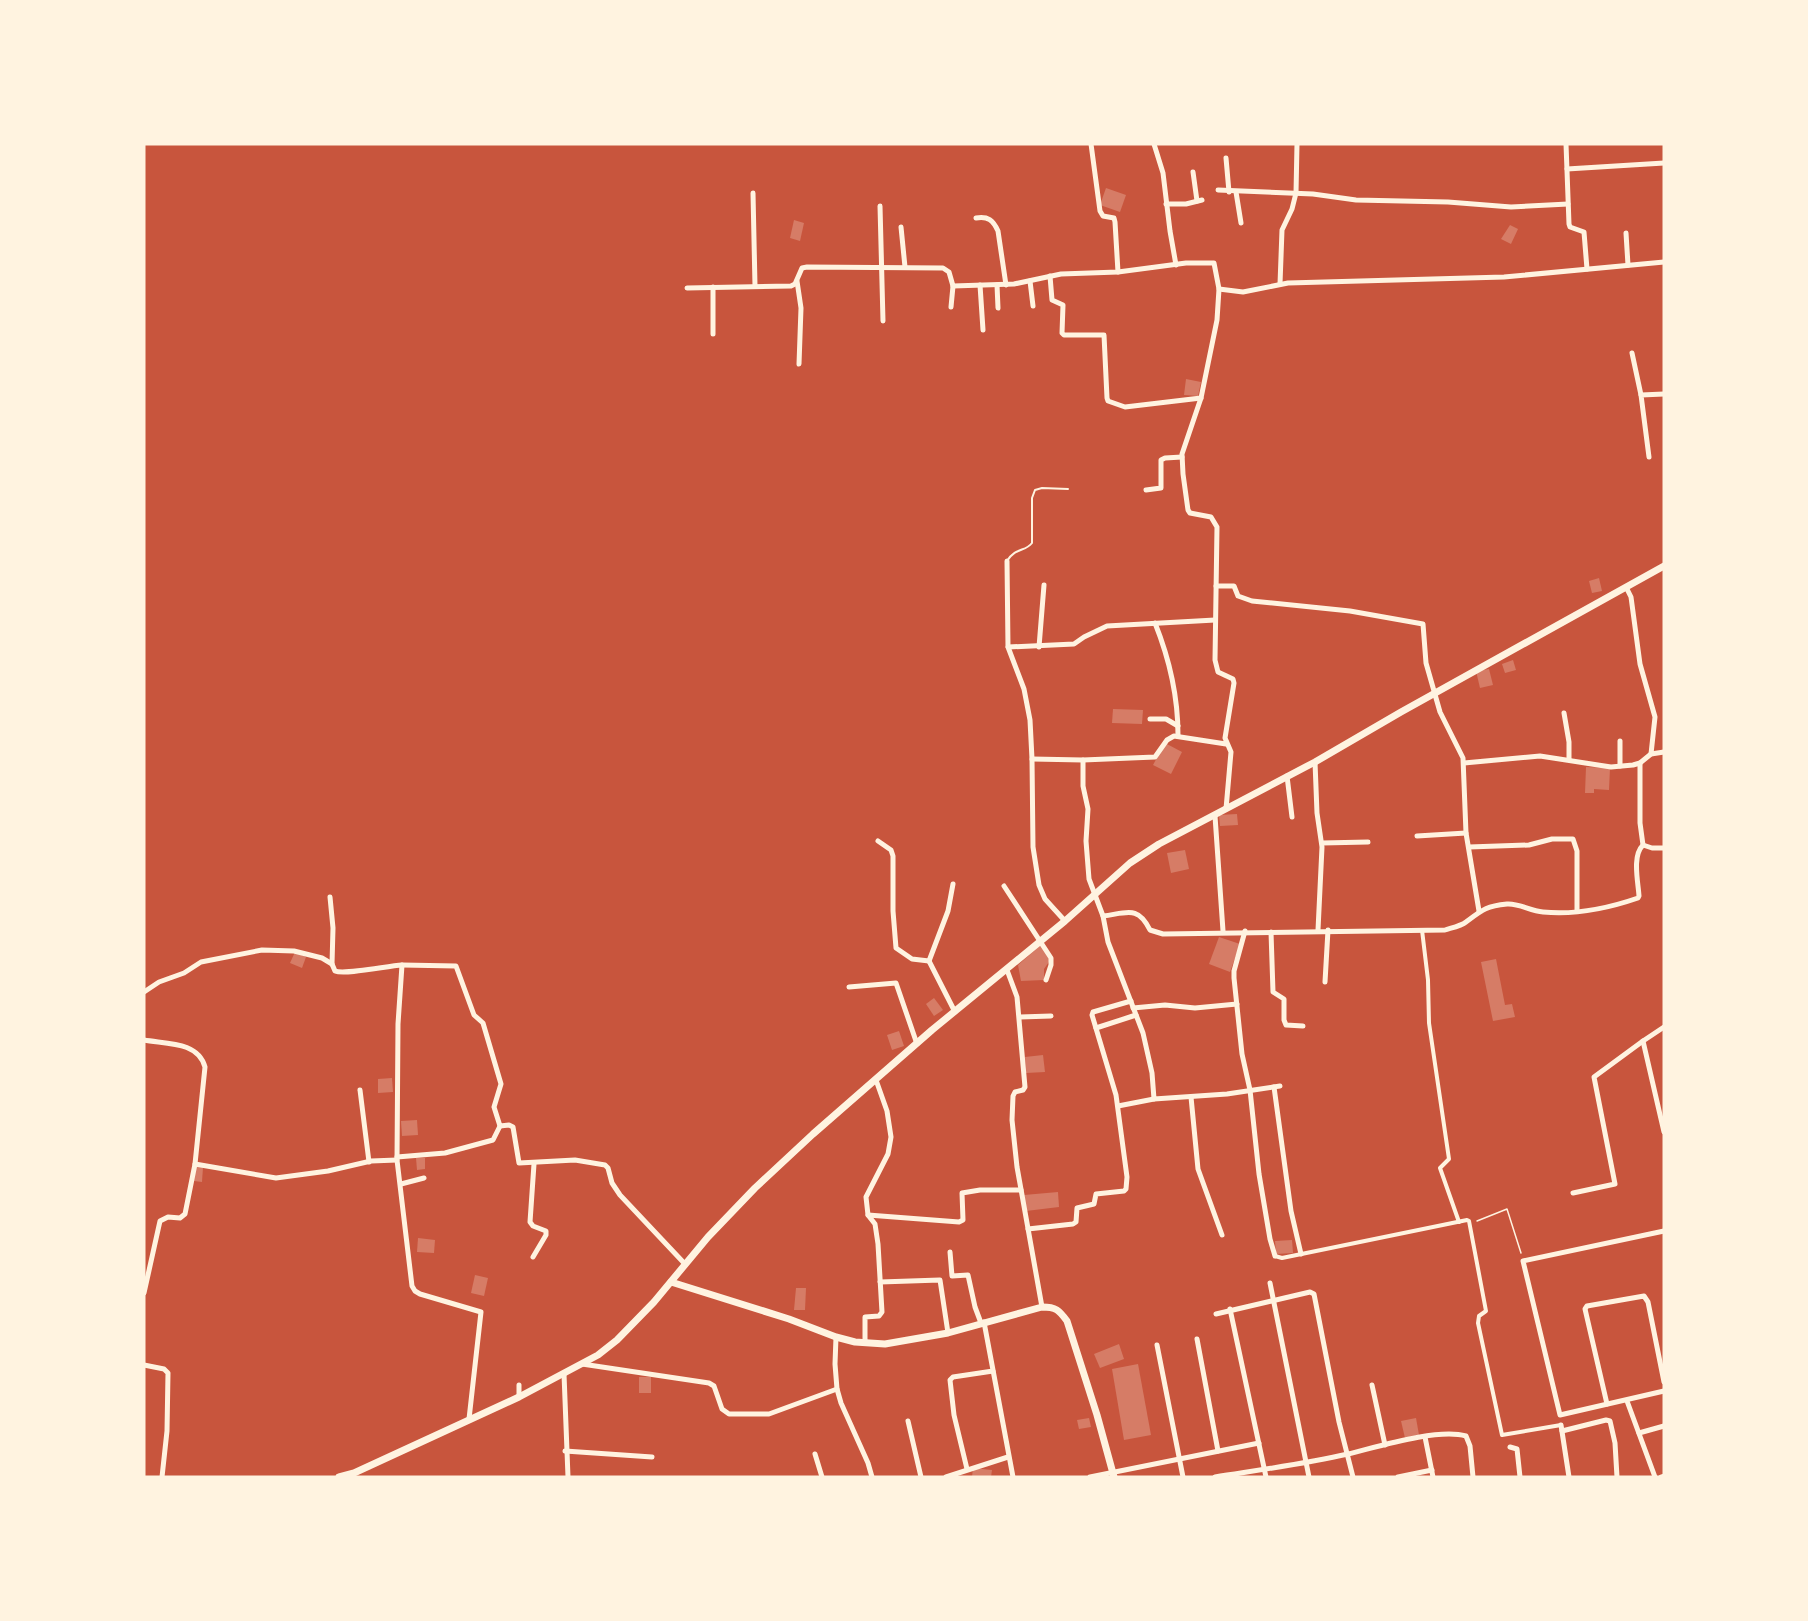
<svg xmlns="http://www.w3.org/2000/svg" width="1808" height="1621" viewBox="0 0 1808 1621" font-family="'Sofia Sans Condensed',sans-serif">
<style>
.building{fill:#d67c66}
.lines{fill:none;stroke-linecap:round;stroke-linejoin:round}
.path{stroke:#fff3e0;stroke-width:1.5}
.service{stroke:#fff3e0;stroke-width:2}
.pedestrian{stroke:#fff3e0;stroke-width:4}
.minor{stroke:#fff3e0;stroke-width:5}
.tertiary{stroke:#fff3e0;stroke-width:7}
</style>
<rect width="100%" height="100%" fill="#c8553d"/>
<!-- building -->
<g class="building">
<polygon points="1106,188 1126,195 1120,212 1100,205"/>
<polygon points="794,220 804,223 800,241 790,238"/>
<polygon points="1510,225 1518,229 1511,244 1501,239"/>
<polygon points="1186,379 1201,382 1198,396 1184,395"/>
<polygon points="1599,578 1602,591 1592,593 1589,581"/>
<polygon points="1513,660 1516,670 1505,673 1502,664"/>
<polygon points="1489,669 1493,685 1480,688 1476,671"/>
<polygon points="1113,709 1143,710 1142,724 1112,723"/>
<polygon points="1165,743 1182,752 1171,774 1153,765"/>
<polygon points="1586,767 1610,768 1609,790 1594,789 1594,793 1585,793"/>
<polygon points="1237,814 1238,825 1220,826 1219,815"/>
<polygon points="1185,850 1189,869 1171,873 1167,853"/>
<polygon points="1219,937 1240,944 1230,972 1209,964"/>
<polygon points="1041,945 1051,959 1044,969 1044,980 1021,981 1018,965"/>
<polygon points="295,952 306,957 302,968 290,963"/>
<polygon points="1496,959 1505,1005 1512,1004 1515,1017 1493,1021 1481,962"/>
<polygon points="934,998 943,1010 934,1016 926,1004"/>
<polygon points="899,1031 904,1046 892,1050 887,1035"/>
<polygon points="1043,1055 1045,1072 1026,1073 1025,1057"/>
<polygon points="392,1078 393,1092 378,1093 378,1079"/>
<polygon points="417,1120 418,1135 402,1136 401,1121"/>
<polygon points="416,1158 425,1158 425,1169 417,1170"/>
<polygon points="195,1166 203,1167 202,1182 194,1181"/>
<polygon points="1058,1192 1059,1207 1026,1211 1024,1195"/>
<polygon points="418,1238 435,1240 434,1253 417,1252"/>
<polygon points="1292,1240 1293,1253 1276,1254 1275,1241"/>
<polygon points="475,1275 488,1278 484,1296 471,1293"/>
<polygon points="796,1288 806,1288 805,1310 794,1310"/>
<polygon points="1119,1344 1124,1359 1100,1368 1094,1354"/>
<polygon points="1138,1364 1151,1435 1124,1440 1112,1369"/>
<rect x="639" y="1377" width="12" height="16"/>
<polygon points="1089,1418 1091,1427 1079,1429 1077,1420"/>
<polygon points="1416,1418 1419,1435 1405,1438 1401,1421"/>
<polygon points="973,1468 992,1470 991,1477 972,1477"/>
</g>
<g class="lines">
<!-- path -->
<polyline class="path" points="1477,1221 1507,1209 1521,1253"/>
<!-- service -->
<path class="service" d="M1007 561C1016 547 1025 552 1032 543V498L1035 490 1042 488 1068 489"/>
<!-- pedestrian -->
<g class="pedestrian">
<polyline points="1422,930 1428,980 1429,1023 1449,1159 1440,1168 1459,1222"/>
<polyline points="1275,1256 1282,1258 1467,1220 1469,1221 1486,1311 1479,1316 1478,1323 1502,1435 1561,1425"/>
</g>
<!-- minor -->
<g class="minor">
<polyline points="1091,144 1100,211 1103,216 1114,218 1115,222 1118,272"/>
<polyline points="1154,144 1163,173 1170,231 1176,265"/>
<polyline points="1566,144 1569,224 1570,227 1584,232 1587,269"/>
<polyline points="1226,158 1229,192"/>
<polyline points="1567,169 1664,163"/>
<polyline points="1193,172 1197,201"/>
<polyline points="1218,190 1313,194 1356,200 1448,202 1511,207 1568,204"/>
<polyline points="1236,192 1241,223"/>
<polyline points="753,193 755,286"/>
<polyline points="1166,204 1186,204 1202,200"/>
<polyline points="880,206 883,321"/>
<path d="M976 218C988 216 993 220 998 231L1006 285"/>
<polyline points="901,227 905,267"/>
<polyline points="1626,233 1628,265"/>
<polyline points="1050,276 1052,300 1063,305 1062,333 1064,335 1104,335 1107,398 1108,401 1125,407 1201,398"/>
<polyline points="797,281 801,308 799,364"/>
<polyline points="1030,281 1033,306"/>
<polyline points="1280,284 1282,230 1292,209 1296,193 1297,144"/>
<polyline points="980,285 983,330"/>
<polyline points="997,285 998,308"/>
<polyline points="713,287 713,334"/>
<polyline points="687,288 791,286 795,284 802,268 807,267 943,268 949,272 953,286 1014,284 1061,274 1118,272 1186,263 1214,263 1219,289 1217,320 1201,398 1182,454 1183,474 1188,510 1190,513 1211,517 1217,527 1215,660 1218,672 1233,679 1234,683 1225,738 1231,752 1226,809"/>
<polyline points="1219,289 1243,292 1288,283 1504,277 1664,262"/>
<polyline points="951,307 953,286"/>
<polyline points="1632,353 1641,395"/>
<polyline points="1649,457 1641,395 1664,394"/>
<polyline points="1146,490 1161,488 1161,460 1165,458 1182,457"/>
<polyline points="1007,561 1008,647 1024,689 1030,720 1032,759 1033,847 1039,885 1045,899 1065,921"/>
<polyline points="1216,586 1234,586 1238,596 1252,601 1350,611 1423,624 1426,663 1440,712 1463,758 1466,833 1479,911"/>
<polyline points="1626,587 1631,597 1640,664 1655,717 1651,754"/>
<path d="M1155 623C1169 658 1178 697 1178 735"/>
<polyline points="1008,647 1074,644 1084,637 1107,626 1215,620"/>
<polyline points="1039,647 1044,585"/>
<polyline points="1564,713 1569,742 1569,759"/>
<polyline points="1150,719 1166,719 1178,726"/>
<polyline points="1032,759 1083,760 1155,757 1167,740 1174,736 1226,744"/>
<polyline points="1083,760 1083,786 1088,809 1086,841 1089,879 1103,916 1108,942 1143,1033 1152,1073 1154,1099 1227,1094 1280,1086"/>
<polyline points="1315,762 1317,813 1322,847 1318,930"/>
<polyline points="1464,763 1540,756 1611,767 1633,765 1640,763 1651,754 1664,752"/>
<polyline points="1620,766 1620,741"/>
<polyline points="1287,776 1292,817"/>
<polyline points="1215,816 1223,931"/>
<polyline points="1417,836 1466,833"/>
<polyline points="878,841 891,850 893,856 893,911 896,948 912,959 929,961"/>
<polyline points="1322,843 1368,842"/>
<polyline points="1643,845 1652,848 1664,848"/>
<polyline points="1469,847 1529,845 1552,839 1573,839 1577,851 1577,911"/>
<polyline points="1004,886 1051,958 1051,965 1046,980"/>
<polyline points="330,897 333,928 332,964"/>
<path d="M1103 916C1127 913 1138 905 1150 930L1163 934 1445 930C1451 928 1461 926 1466 922 1482 910 1486 906 1507 904 1519 903 1530 911 1543 912 1574 915 1609 908 1638 898L1639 896C1638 881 1632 856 1643 845L1640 823V763"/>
<polyline points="1245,931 1234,971 1234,978 1242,1054 1250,1090 1259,1174 1270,1239 1275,1256"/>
<polyline points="1271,932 1273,992 1284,999 1284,1020 1286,1025 1303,1026"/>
<polyline points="929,961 948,911 953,884"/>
<polyline points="929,961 955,1012"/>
<polyline points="402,965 456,966 474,1015 483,1023 501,1084 494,1107 500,1126 509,1125 513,1127 519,1163 575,1160 605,1165 608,1168 612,1183 620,1195 684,1263"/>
<polyline points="1007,970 1017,997 1025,1087 1023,1090 1015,1092 1013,1096 1012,1120 1017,1167 1042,1307"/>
<polyline points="1325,982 1328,930"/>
<polyline points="849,987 896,983 917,1044"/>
<path d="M144 992 159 982 184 973 201 962 262 950 294 951 322 958 332 964 335 971C345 975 387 966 402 965L398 1024 397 1160 412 1286 415 1291 420 1294 481 1312 469 1419"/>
<polyline points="1133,1008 1165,1005 1195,1008 1237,1004"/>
<polyline points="1020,1017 1051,1016"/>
<polyline points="1096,1028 1136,1015"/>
<path d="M144 1040C165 1044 198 1041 205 1067L195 1164 185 1214 180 1218 168 1217 160 1221 144 1293"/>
<polyline points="1643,1041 1664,1132"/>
<polyline points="1274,1087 1291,1211 1301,1254"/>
<polyline points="360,1090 369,1162"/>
<polyline points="1191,1097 1198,1169 1222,1235"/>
<polyline points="1118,1106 1154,1099"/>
<polyline points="397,1157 445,1153 493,1140 500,1126"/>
<polyline points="195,1164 276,1178 328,1171 371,1161 397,1160"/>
<polyline points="401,1184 424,1178"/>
<polyline points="1573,1193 1615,1184 1594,1077 1643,1041 1664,1027"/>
<polyline points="868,1215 959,1222 963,1220 962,1193 980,1190 1021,1190"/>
<polyline points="1028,1229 1073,1224 1076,1222 1077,1208 1094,1204 1096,1194 1124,1191 1126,1189 1127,1177 1116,1095 1092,1015 1093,1012 1131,1001"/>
<polyline points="1664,1231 1523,1261 1560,1415 1664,1391"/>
<polyline points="950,1252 952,1276 968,1275 975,1307 981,1323"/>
<polyline points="533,1257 546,1235 546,1231 533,1226 530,1222 534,1164"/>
<polyline points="880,1282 940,1280 948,1333"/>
<polyline points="1270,1283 1309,1477"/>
<polyline points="1230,1309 1266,1477"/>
<polyline points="1216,1314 1310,1292 1314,1294 1339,1422 1353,1477"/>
<polyline points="984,1322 1013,1477"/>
<polyline points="836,1337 835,1364 837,1389 841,1403 868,1463 872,1477"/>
<polyline points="1197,1339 1218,1451"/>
<polyline points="865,1342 865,1317 879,1316 882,1312 878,1244 875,1224 868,1215 866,1197 888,1154 891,1137 887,1111 876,1080"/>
<polyline points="1157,1345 1183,1477"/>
<polyline points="582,1364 709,1383 714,1386 722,1409 729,1414 769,1414 837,1389"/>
<polyline points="144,1365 164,1369 168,1373 167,1431 162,1477"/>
<polyline points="564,1374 568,1477"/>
<polyline points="1372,1385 1385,1445"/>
<polyline points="519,1397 519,1385"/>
<polyline points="1627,1401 1655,1477"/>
<polyline points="1607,1404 1585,1309 1587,1306 1644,1296 1648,1302 1664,1382"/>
<polyline points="908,1421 921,1477"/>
<polyline points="1561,1425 1569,1477"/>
<polyline points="1562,1431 1606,1420 1610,1421 1615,1443 1617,1477"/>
<polyline points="1639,1433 1664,1426"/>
<polyline points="1425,1437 1433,1477"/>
<polyline points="1510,1447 1517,1449 1520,1477"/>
<polyline points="565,1451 652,1457"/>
<polyline points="815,1454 822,1477"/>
<polyline points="967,1469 954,1415 950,1380 953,1377 993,1371"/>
<polyline points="946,1477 1008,1457"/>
<polyline points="1090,1477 1259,1443"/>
<path d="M1215 1477C1259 1470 1304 1464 1348 1454 1377 1447 1437 1428 1466 1436L1470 1446 1473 1477"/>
<polyline points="1398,1477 1432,1470"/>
<polyline points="1661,1477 1664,1476"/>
</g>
<!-- tertiary -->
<g class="tertiary">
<path d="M671 1282 789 1319 836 1337 855 1342 885 1344 948 1333 1042 1307C1056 1307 1059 1310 1067 1321L1097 1415 1114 1477"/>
<polyline points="339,1477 354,1473 519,1397 598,1355 617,1340 654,1302 708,1237 755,1188 813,1134 932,1030 1065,921 1130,863 1159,844 1315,762 1401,712 1664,566"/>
</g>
</g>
<!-- border -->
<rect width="1808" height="1621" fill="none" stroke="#fff3e0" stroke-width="291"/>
</svg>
